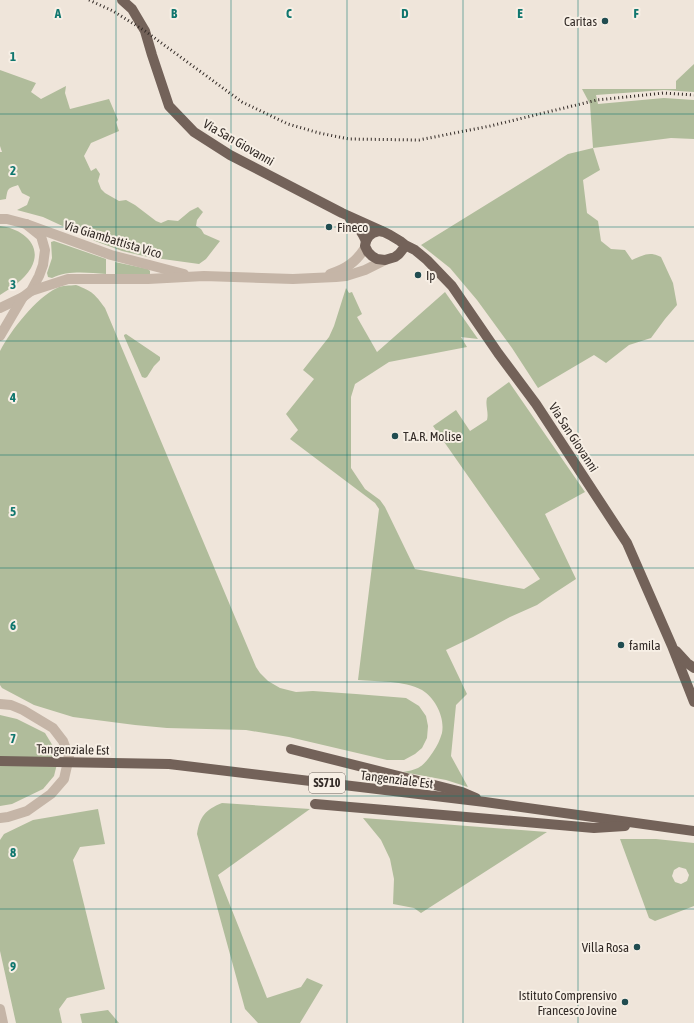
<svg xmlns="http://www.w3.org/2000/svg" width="694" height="1023" viewBox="0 0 694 1023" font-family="'Asap Condensed',sans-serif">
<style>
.green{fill:#b0bc9b;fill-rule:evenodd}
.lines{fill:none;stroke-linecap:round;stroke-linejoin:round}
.minor{stroke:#c5b5a7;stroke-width:10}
.major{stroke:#736259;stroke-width:10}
.rail{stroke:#332b27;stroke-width:3;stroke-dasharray:1 3;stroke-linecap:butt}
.major-bridge{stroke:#736259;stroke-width:10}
.grid{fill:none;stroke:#0f766e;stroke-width:1;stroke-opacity:0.55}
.poi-dot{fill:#204c50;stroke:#f7efe5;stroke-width:1.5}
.labels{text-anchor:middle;stroke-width:4;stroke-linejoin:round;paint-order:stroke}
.shield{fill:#f7efe5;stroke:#6e6660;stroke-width:1}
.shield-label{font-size:12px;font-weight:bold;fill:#332b27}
.poi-label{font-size:13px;fill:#332b27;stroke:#f7efe5;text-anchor:start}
.street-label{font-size:13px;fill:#332b27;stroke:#f7efe5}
.grid-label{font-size:13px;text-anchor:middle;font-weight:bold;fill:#0f766e;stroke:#f7efe5;stroke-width:4;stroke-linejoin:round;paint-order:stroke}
</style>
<rect width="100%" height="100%" fill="#efe5da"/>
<!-- green -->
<g class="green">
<path d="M694 64V92L664 90 596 95 598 104 664 98 694 100V139L671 138 593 148 600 170 583 180 587 213 598 221 601 241 611 249 625 250 632 260C644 255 649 251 661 257L673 283 677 305 665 319 651 338 629 345 606 363 594 355 538 388 512 348 477 300 450 268 421 245 568 154 593 148 590 104 582 89H676V81Z"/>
<path d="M0 70 36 83 31 92 41 99 66 86 65 93 70 109 109 99 118 120 116 122 119 131 91 143 84 156 91 171 96 168 100 174 98 181 101 189 105 193 119 201 126 200 135 205 156 221 161 223 168 220 178 221 190 211 198 207 203 212 197 220 196 226 201 229 204 234 220 241 206 259 199 264 148 257 122 251 95 241 43 217 17 210 27 205 30 197 22 193 18 185C7 189 8 188 6 199L0 200V152H2L0 146Z"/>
<path d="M0 226C21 228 44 245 31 268 24 280 11 288 0 295Z"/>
<path d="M54 241 106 259V274C88 273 69 270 52 278L48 277 47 273 52 258 51 242Z"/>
<polygon points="115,262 148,269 150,271 150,274 147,275 115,274"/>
<path d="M76 285C92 291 95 294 105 308L256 667 260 673 268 681 280 688 296 692 313 691 356 694 406 698 419 706 426 716 428 726 427 738 422 748 415 754 404 760H387L289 737 246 730 167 728 135 725 73 717 34 705 2 688 0 685V351C11 330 36 298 57 288 62 285 70 286 76 285Z"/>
<path d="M346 288 349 293 352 292 362 314 357 317 377 352 445 292 478 339 461 337 467 347 389 362 355 384 351 397V468L365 489 380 500 385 507 415 569 524 589 540 579 433 426 456 410 470 431 487 420C489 412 485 406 487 398L509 382 585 492 545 514 576 579 553 594 537 605 510 617 473 637 446 650 467 694 456 705 451 756 468 787 446 780 403 772C408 771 414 770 418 768 424 765 429 758 433 752 437 746 440 740 442 733 445 717 435 698 422 690 403 680 379 682 358 680L379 509 375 503 290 439 298 430 286 414 314 379 303 370 329 337 334 326Z"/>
<polygon points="126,334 160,357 160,360 154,366 147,377 145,378 142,377 124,336 124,335"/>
<polygon points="0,715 17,719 45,733 59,756 54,776 43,789 12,804 0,806"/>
<path d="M222 803 310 809 218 875 267 998 301 987 307 978 323 985 300 1023H258L245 1009 197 834C200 816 205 810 222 803Z"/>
<polygon points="98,809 105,844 80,847 73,860 105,989 67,998 59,1009 62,1023 16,1023 0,951 0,840 4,834 33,820"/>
<polygon points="363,818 547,832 421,913 414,908 393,904 394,879 390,859 381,840"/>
<path d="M620 839H656L694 843V906L655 921 649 918ZM679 867 686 869 689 875 687 881 681 884 675 882 672 876 674 870Z"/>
<polygon points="108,1010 119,1023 82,1023 80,1014"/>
</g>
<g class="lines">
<!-- minor -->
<g class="minor">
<polyline points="0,219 7,219 26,224 41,236 45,250 43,265 39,276 31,291 23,297 0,308"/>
<polyline points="26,224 111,255 184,274"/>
<path d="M330 274C346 269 356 262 365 248"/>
<polyline points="31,291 68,279 148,279 204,276 293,279 314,278 336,277 346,276 365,270 385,260"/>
<polyline points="0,336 23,297"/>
<polyline points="0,704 11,705 23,710 53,728 63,741 69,757 64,779 51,794 27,811 8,817 0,818"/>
<polyline points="0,1009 3,1023"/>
</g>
<!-- major -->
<g class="major">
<polyline points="122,0 132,9 145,31 152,55 169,106 194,132 230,155 342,213 382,231"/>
<path d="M350 219C357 225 362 232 366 241"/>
<polyline points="405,245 403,249 399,254 395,257 385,260 377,259 372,256 368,252 365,246 366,241 369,236 373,233 379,231 384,232 390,235 400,241 405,245 415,250 427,260 452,286 498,353 536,404 627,543 672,646 694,702"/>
<polyline points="676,651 687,663 694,668"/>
<polyline points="291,749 462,792 476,798"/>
<polyline points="169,764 485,802 694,831"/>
<polyline points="315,804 594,828 625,826"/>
</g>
<!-- rail -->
<polyline class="rail" points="89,0 113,11 145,31 242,102 288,124 319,133 349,139 419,140 490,126 597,100 664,93 694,95"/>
<!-- major-bridge -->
<polyline class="major-bridge" points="0,761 169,764"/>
</g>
<!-- grid -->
<path class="grid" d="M116 0V1023M231 0V1023M347 0V1023M463 0V1023M578 0V1023M0 114H694M0 227H694M0 341H694M0 455H694M0 568H694M0 682H694M0 796H694M0 909H694"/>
<!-- markers -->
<g class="poi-dot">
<circle cx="605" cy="21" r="4"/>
<circle cx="329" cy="227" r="4"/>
<circle cx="418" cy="275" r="4"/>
<circle cx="395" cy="436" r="4"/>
<circle cx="621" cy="645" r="4"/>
<circle cx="637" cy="947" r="4"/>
<circle cx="625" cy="1002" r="4"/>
</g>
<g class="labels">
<!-- shield labels -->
<rect class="shield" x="309" y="773" width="36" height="20" rx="3"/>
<g class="shield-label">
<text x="327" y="787">SS710</text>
</g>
<!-- poi labels -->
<g class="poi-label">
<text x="597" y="26" text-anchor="end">Caritas</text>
<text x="337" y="232">Fineco</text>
<text x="426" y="280">Ip</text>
<text x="403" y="441">T.A.R. Molise</text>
<text x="629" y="650">famila</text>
<text x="629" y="952" text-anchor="end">Villa Rosa</text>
<text x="617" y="1000" text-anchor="end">Istituto Comprensivo<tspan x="617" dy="15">Francesco Jovine</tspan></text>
</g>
<!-- street labels -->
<g class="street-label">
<text transform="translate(239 142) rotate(30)" y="5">Via San Giovanni</text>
<text transform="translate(113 239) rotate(17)" y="5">Via Giambattista Vico</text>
<text transform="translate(574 437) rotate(57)" y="5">Via San Giovanni</text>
<text transform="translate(73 749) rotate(1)" y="5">Tangenziale Est</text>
<text transform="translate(397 779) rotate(7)" y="5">Tangenziale Est</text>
</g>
</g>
<g class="grid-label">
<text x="58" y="18">A</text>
<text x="174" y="18">B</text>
<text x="289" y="18">C</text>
<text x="405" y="18">D</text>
<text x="520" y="18">E</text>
<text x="636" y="18">F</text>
<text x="13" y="61">1</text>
<text x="13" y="175">2</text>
<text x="13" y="289">3</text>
<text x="13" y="402">4</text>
<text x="13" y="516">5</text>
<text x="13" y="630">6</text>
<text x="13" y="743">7</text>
<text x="13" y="857">8</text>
<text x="13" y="971">9</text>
</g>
</svg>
